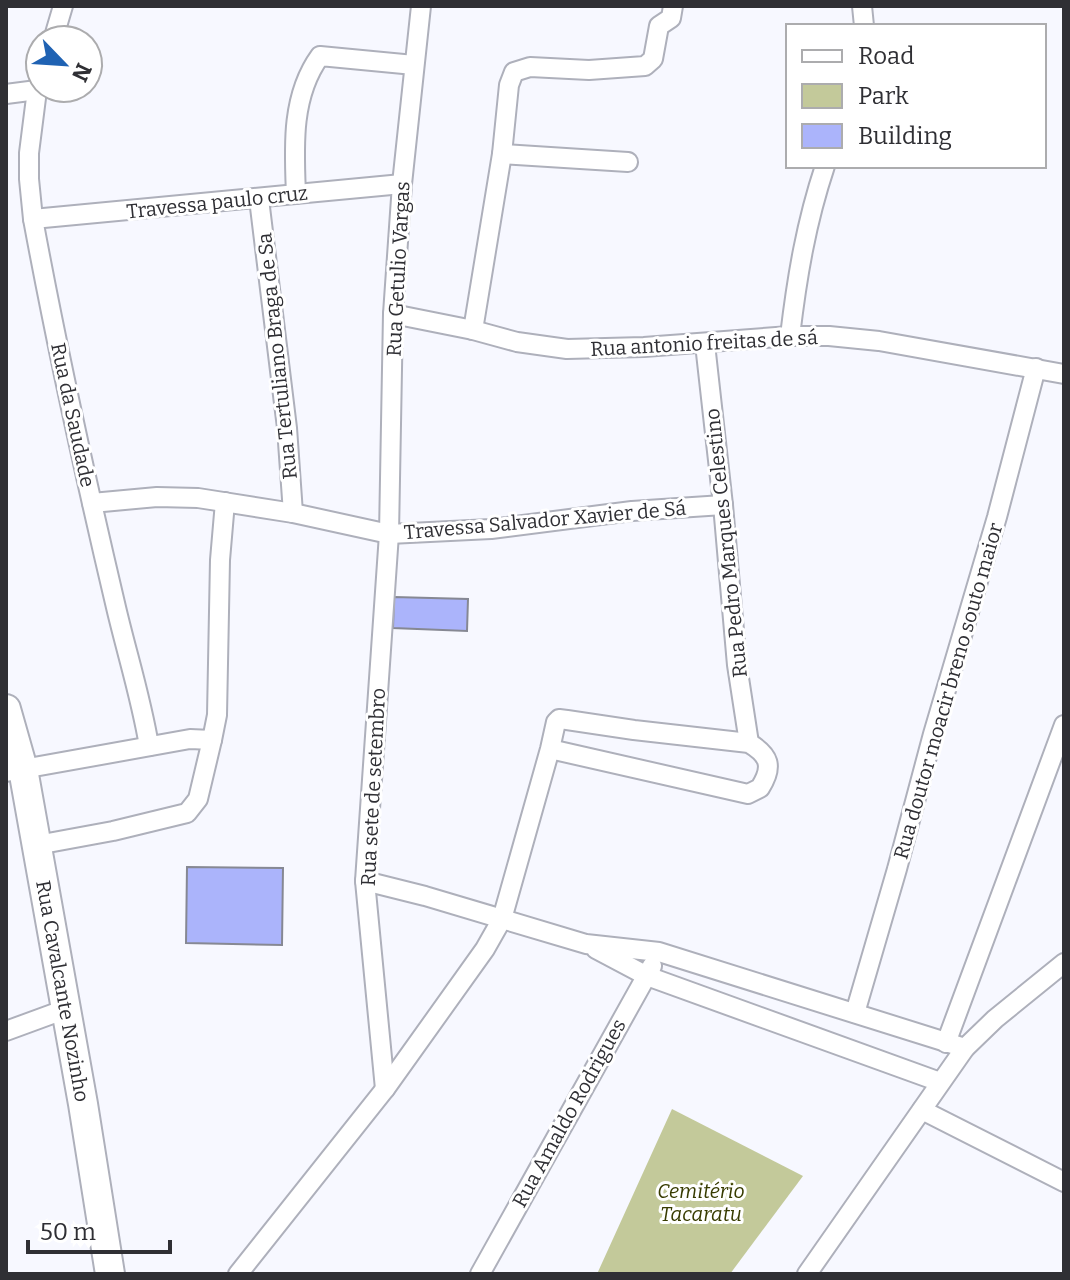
<svg xmlns="http://www.w3.org/2000/svg" width="1070" height="1280" viewBox="0 0 1070 1280" font-family="Bitter,serif">
<style>
.green{fill:#c3c99a}
.building{fill:#abb4fb;stroke:#868893;stroke-width:2}
.lines{fill:none;stroke-linecap:round;stroke-linejoin:round}
.minor-casing{stroke:#aeb0bb;stroke-width:22}
.primary-casing{stroke:#aeb0bb;stroke-width:32}
.minor{stroke:#fff;stroke-width:18}
.primary{stroke:#fff;stroke-width:28}
.labels{text-anchor:middle;stroke-width:6;stroke-linejoin:round;paint-order:stroke}
.street-label{font-size:20px;fill:#2f2f34;stroke:#fff}
.park-label{font-size:20px;font-style:italic;fill:#373b00;stroke:#fff}
</style>
<rect width="100%" height="100%" fill="#f7f8ff"/>
<!-- green -->
<polygon class="green" points="672,1109 803,1176 730,1274 597,1274"/>
<!-- building -->
<g class="building">
<polygon points="394,597 468,599 467,631 393,628"/>
<polygon points="187,867 283,868 282,945 186,943"/>
</g>
<g class="lines">
<!-- minor casing -->
<g class="minor-casing">
<g id="minor">
<polyline points="862,6 864,26"/>
<polyline points="53,40 63,6"/>
<path d="M40 80 37 90 29 153V179L33 219C57 348 85 476 115 603 126 651 141 697 149 746"/>
<polyline points="6,94 37,90"/>
<polyline points="502,154 628,162"/>
<path d="M296 194C294 147 291 96 320 56L414 65"/>
<polyline points="259,199 287,428 293,513"/>
<polyline points="33,219 402,184"/>
<polyline points="393,314 473,330 517,342 567,349 644,347 790,336 829,336 879,341 1064,374"/>
<polyline points="473,330 502,154 509,85 514,72 530,67 589,70 645,66 653,59 659,26 671,18 673,6"/>
<path d="M790 336C797 277 806 223 825 166"/>
<polyline points="705,344 723,505 737,665 749,743"/>
<polyline points="92,503 157,497 198,498 293,513 389,534 491,529 632,511 723,505"/>
<polyline points="6,772 190,739 212,740 217,715 220,560 225,502"/>
<polyline points="37,845 113,831 187,813 198,799 212,740"/>
<polyline points="365,881 425,896 586,944 659,952 965,1048"/>
<polyline points="596,949 647,976 940,1082"/>
<polyline points="855,1013 897,869 933,734 997,517 1036,368"/>
<polyline points="6,1031 66,1009"/>
<polyline points="946,1043 1064,725"/>
<polyline points="385,1089 365,881 389,534 393,314 402,184 421,6"/>
<polyline points="922,1110 1064,1182"/>
<path d="M238 1274 385 1089 485 949 502 919 550 749 556 722 559 719 567 720 634 730 749 743C769 755 774 766 760 788L748 794 550 749"/>
<polyline points="480,1274 652,966"/>
<polyline points="807,1274 965,1048 995,1019 1064,963"/>
</g>
</g>
<!-- primary casing -->
<g class="primary-casing">
<g id="primary">
<path id="s1" d="M6 709 23 769 83 1104 110 1274"/>
</g>
</g>
<!-- minor -->
<use href="#minor" class="minor"/>
<!-- primary -->
<use href="#primary" class="primary"/>
</g>
<g class="labels">
<!-- street labels -->
<g class="street-label">
<text transform="translate(217 202) rotate(-6)" y="7">Travessa paulo cruz</text>
<text transform="translate(398 269) rotate(-87)" y="7">Rua Getulio Vargas</text>
<text transform="translate(704 343) rotate(-3)" y="7">Rua antonio freitas de sá</text>
<text transform="translate(277 356) rotate(-96)" y="7">Rua Tertuliano Braga de Sa</text>
<text transform="translate(73 415) rotate(78)" y="7">Rua da Saudade</text>
<text transform="translate(545 520) rotate(-5)" y="7">Travessa Salvador Xavier de Sá</text>
<text transform="translate(726 543) rotate(-96)" y="7">Rua Pedro Marques Celestino</text>
<text transform="translate(948 691) rotate(-74)" y="7">Rua doutor moacir breno souto maior</text>
<text transform="translate(373 787) rotate(-87)" y="7">Rua sete de setembro</text>
<text dy="7" stroke="none"><textPath href="#s1" startOffset="288">Rua Cavalcante Nozinho</textPath></text>
<text transform="translate(569 1113) rotate(-61)" y="7">Rua Amaldo Rodrigues</text>
</g>
<!-- park labels -->
<g class="park-label">
<text x="701" y="1198">Cemitério<tspan x="701" dy="23">Tacaratu</tspan></text>
</g>
</g>
<!-- border -->
<rect width="1070" height="1280" fill="none" stroke="#2f2f34" stroke-width="16"/>
<!-- legend -->
<rect x="786" y="24" width="260" height="144" fill="#ffffff" stroke="#acacae" stroke-width="2"/>
<rect x="802" y="50" width="40" height="12" fill="#ffffff" stroke="#acacae" stroke-width="2"/>
<text x="858" y="64" font-size="24" fill="#2f2f34">Road</text>
<rect x="802" y="84" width="40" height="24" fill="#c3c99a" stroke="#acacae" stroke-width="2"/>
<text x="858" y="104" font-size="24" fill="#2f2f34">Park</text>
<rect x="802" y="124" width="40" height="24" fill="#abb4fb" stroke="#acacae" stroke-width="2"/>
<text x="858" y="144" font-size="24" fill="#2f2f34">Building</text>
<!-- north arrow -->
<g transform="translate(64 64) rotate(115)"><circle r="38" fill="#ffffff" stroke="#acacae" stroke-width="2"/>
<path d="M0-6L14 30L0 20L-14 30Z" fill="#1f62b3"/>
<text y="-12" font-size="22" font-weight="bold" text-anchor="middle" fill="#2f2f34">N</text>
</g>
<!-- scale -->
<path d="M28 1240v12h142v-12" fill="none" stroke="#2f2f34" stroke-width="4"/>
<text x="40" y="1240" font-size="24" fill="#2f2f34" stroke="#ffffff" stroke-width="6" paint-order="stroke">50 m</text>
</svg>
